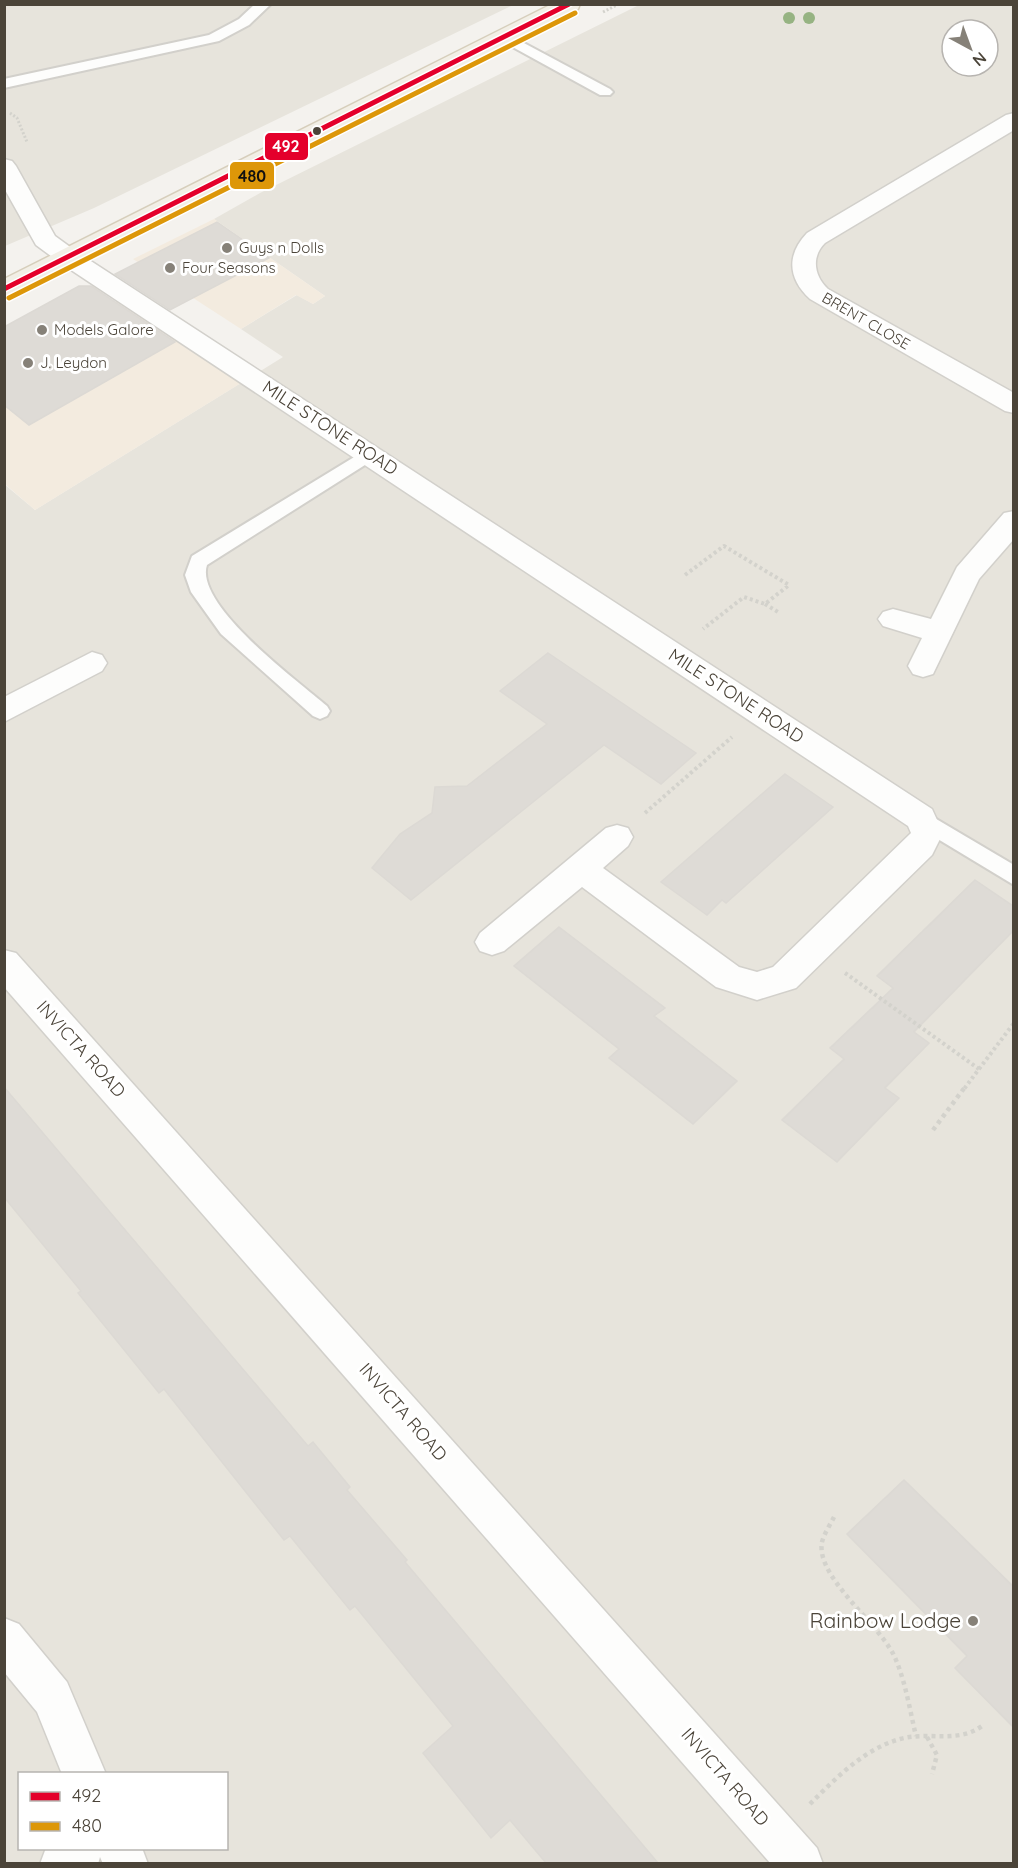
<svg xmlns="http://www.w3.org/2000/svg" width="1018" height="1868" viewBox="0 0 1018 1868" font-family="Quicksand,sans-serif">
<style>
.residential{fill:#e7e4dc;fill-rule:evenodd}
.commercial{fill:#f3ebdf}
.building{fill:#dedbd6;stroke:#dcd9d4;stroke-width:1.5}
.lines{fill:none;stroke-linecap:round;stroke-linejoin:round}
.lane-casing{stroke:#d2d0cb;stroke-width:4}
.street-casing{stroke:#d2d0cb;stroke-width:3}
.primary-casing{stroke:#d6cebb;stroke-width:3}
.path-far2{stroke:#d3d2cc;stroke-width:3;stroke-dasharray:2 2;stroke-linecap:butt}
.path-far1{stroke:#d3d2cc;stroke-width:4;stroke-dasharray:3 3;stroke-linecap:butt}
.path{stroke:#d3d2cc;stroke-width:4.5;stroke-dasharray:4 4;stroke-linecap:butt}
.lane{fill:#fdfdfc;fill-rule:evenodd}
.street{fill:#fdfdfc;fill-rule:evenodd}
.primary{fill:#f2efe6;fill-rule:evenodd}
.bus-1-casing{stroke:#fff;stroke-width:8}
.bus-2-casing{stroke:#fff;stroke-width:8}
.bus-1{stroke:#e4002b;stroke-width:5}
.bus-2{stroke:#dd9709;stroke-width:5}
.tree{fill:#96b382}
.bus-dot{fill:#4b4439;stroke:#fff;stroke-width:2}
.poi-dot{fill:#868178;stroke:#fff;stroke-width:2}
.labels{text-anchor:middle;stroke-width:6;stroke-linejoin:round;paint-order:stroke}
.far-poi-label{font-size:15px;fill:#4b4439;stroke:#fff;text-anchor:start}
.far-street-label{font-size:15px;fill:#4b4439;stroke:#fff}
.street-label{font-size:18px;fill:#4b4439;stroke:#fff}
.near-poi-label{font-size:21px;fill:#4b4439;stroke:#fff;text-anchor:end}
.line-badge{stroke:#fff;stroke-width:2}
.badge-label{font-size:16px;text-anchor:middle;font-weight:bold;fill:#fff}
.pale-badge-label{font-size:16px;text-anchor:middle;font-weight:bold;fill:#111}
</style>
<rect width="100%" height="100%" fill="#f4f2ee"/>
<!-- residential -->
<g class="residential">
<polygon points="5,5 513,5 94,208 5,246"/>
<path d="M639 5H1013V1863H5L4 484 35 510 283 357 241 329 297 295 313 304 325 296 214 219 260 193ZM952 30H988V66H952ZM20 1774H226V1848H20Z"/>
</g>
<!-- commercial -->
<g class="commercial">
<polygon points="214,219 325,296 313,304 296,295 241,329 133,259"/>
<polygon points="79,286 93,286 115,302 119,301 241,383 35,510 5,484 4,327"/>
</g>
<!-- building -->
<g class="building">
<polygon points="217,222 269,258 170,310 115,274"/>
<polygon points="79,286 91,286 175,342 29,425 4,405 4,327"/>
<polygon points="548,653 696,753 661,784 604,745 411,900 372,868 400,834 432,813 435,787 467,786 547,724 500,691"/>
<polygon points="785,774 833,807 726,903 722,900 707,915 661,882"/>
<polygon points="975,880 1013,906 1013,931 914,1032 929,1043 885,1088 899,1098 837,1162 782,1120 844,1059 830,1048 893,988 877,976"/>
<polygon points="559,927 665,1008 654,1016 737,1081 693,1124 609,1058 619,1049 514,966"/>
<polygon points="4,1087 308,1446 313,1442 350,1487 347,1490 407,1560 405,1562 658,1863 546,1863 510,1820 491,1838 423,1753 453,1726 355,1606 350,1610 290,1536 284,1540 164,1389 159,1393 78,1293 81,1291 4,1197"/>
<polygon points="904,1480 1014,1587 1014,1728 955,1668 967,1656 847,1534"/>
</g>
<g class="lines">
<!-- lane casing -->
<g class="lane-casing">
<g id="lane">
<polygon points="255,4 271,4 249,25 219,41 4,88 4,79 209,35 239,19"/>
<polygon points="505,33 610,89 613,92 610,95 600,95 500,40 498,37 500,34"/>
<path d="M369 448 376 450 378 454 376 458 207 565C194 605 299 682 327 706L330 711 327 716 320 719 313 716 221 634 191 592 185 575 192 556Z"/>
<polygon points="921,810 1014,865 1014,885 913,824 910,818 913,812"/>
</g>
</g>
<!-- street casing -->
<g class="street-casing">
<g id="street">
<path d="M1014 113V130L825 243C811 257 814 276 828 289L1014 393V413L1005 411 810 299C788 279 786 255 807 233L1006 115Z"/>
<polygon points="4,159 12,161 16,166 55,236 77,252 932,809 943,833 932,855 796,988 757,1000 716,987 582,887 504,951 492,955 480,951 475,942 480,933 606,828 617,825 628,828 633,837 628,846 603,868 739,967 757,972 773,967 911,833 908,826 59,262 36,245 4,188"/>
<polygon points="1014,511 1014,539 979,579 933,674 923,677 913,674 908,666 922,638 883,626 878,619 883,612 893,609 931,619 957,567 1004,513"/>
<polygon points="92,652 102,655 107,663 102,671 4,722 4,697"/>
<polygon points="4,950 16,953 817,1848 823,1864 771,1864 4,987"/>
<polygon points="4,1618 19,1624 67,1682 106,1774 62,1774 37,1712 4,1672"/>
<polygon points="46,1848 142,1848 148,1864 103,1864 100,1857 98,1864 40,1864"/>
</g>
</g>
<!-- primary casing -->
<g class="primary-casing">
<polygon id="primary" points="552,4 580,4 578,9 4,297 4,279"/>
</g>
<!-- path-far2 -->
<g class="path-far2">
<polyline points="603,12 619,4"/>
<polyline points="10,113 17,118 27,142"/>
</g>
<!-- path-far1 -->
<g class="path-far1">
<polyline points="685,575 724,546 789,585 765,604 744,597 703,629"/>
<polyline points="765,604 778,612"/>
<polyline points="645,813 732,737"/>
<polyline points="845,973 979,1069 964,1089"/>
<polyline points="979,1069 1014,1023"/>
</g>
<!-- path -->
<g class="path">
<polyline points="933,1130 965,1087"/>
<path d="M834 1517C830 1525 824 1534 822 1542 815 1578 883 1626 896 1660 906 1684 910 1711 916 1736"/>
<polyline points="927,1737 937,1755 932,1774"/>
<path d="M810 1804C836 1778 864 1749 900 1739 928 1731 957 1744 982 1726"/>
</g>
<!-- lane -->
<use href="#lane" class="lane"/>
<!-- street -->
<use href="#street" class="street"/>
<!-- primary -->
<use href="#primary" class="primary"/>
<!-- bus-1 casing -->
<g class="bus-1-casing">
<polyline id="bus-1" points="4,289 569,4"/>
</g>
<!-- bus-2 casing -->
<g class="bus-2-casing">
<polyline id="bus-2" points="9,298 575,13"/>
</g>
<!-- bus-1 -->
<use href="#bus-1" class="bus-1"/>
<!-- bus-2 -->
<use href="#bus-2" class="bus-2"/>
</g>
<!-- trees -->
<g class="tree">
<circle cx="789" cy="18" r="6"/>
<circle cx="809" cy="18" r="6"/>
</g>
<!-- markers -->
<circle class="bus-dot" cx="317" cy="131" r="5"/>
<g class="poi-dot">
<circle cx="227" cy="248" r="6"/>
<circle cx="170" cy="268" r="6"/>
<circle cx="42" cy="330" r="6"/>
<circle cx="28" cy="363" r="6"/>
<circle cx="973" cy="1621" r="6"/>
</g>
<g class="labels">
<!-- far-poi labels -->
<g class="far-poi-label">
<text x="239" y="253">Guys n Dolls</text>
<text x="182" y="273">Four Seasons</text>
<text x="54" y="335">Models Galore</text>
<text x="40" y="368">J. Leydon</text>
</g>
<!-- far-street labels -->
<g class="far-street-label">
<text transform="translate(866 321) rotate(30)" y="5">BRENT CLOSE</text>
</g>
<!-- street labels -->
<g class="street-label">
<text transform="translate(330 428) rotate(33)" y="6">MILE STONE ROAD</text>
<text transform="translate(736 696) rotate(33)" y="6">MILE STONE ROAD</text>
<text transform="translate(81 1049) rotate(48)" y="6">INVICTA ROAD</text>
<text transform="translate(403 1412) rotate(49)" y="6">INVICTA ROAD</text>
<text transform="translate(725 1777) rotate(49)" y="6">INVICTA ROAD</text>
</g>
<!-- near-poi labels -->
<g class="near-poi-label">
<text x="961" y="1628">Rainbow Lodge</text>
</g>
</g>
<g class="line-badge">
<rect x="264" y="132" width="45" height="29" rx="6" fill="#e4002b"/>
<rect x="229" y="161" width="46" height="29" rx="6" fill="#dd9709"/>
</g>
<g class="badge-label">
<text x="286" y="152">492</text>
</g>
<g class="pale-badge-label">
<text x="252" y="182">480</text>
</g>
<!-- border -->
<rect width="1018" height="1868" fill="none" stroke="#4b4439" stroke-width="12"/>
<!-- legend -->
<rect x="18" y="1772" width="210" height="78" fill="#ffffff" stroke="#b7b4b0" stroke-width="1.5"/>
<rect x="30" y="1792" width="30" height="9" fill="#e4002b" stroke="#b7b4b0" stroke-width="1.5"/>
<text x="72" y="1802" font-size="18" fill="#4b4439">492</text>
<rect x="30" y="1822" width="30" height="9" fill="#dd9709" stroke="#b7b4b0" stroke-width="1.5"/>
<text x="72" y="1832" font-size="18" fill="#4b4439">480</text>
<!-- north arrow -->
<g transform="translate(970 48) rotate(139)"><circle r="28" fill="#ffffff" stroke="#b7b4b0" stroke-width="1.5"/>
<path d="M0-4.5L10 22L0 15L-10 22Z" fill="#868178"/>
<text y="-9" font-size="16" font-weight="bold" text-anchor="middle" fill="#4b4439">N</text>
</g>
</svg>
